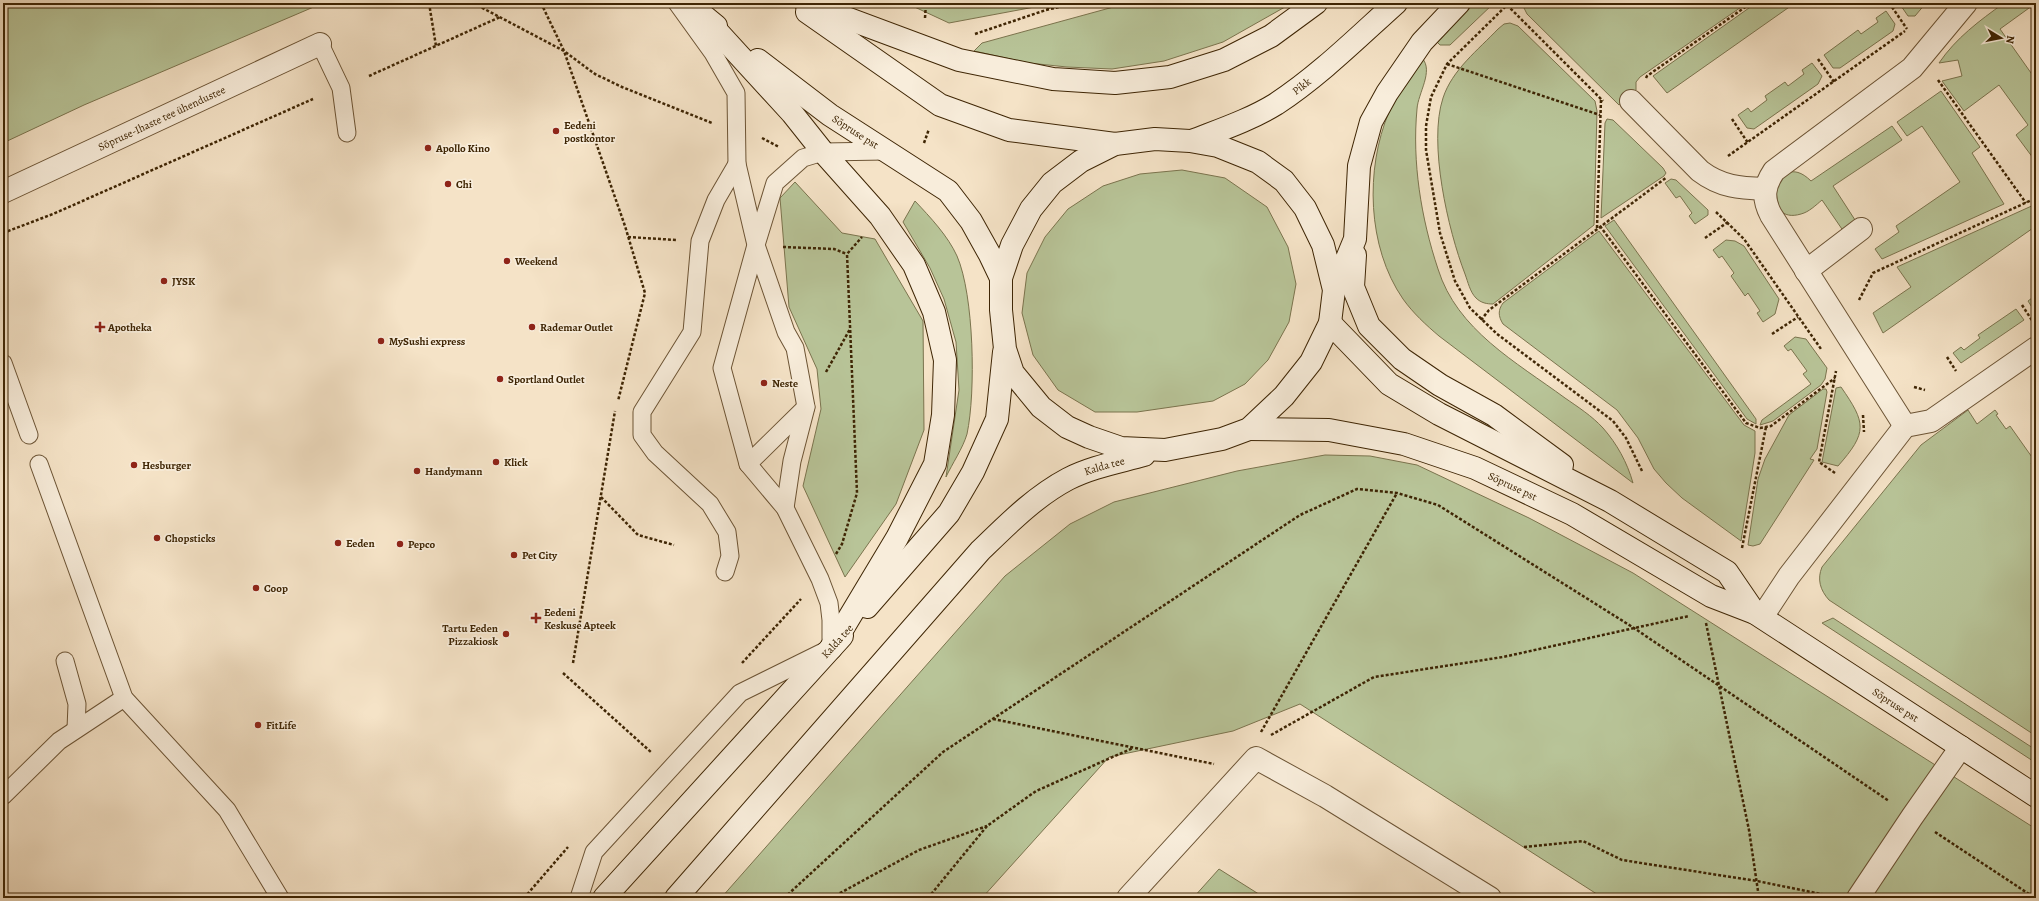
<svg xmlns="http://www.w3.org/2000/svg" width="2039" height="901" viewBox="0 0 2039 901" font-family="Alegreya,serif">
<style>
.green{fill:#b8c498;stroke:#7b744e}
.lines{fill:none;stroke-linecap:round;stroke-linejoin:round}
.lane-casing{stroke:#6c5435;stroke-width:19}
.street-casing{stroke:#6c5435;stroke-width:24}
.secondary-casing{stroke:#3e2504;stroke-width:24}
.path{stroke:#3e2504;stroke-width:2.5;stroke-dasharray:3 2;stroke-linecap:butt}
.lane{stroke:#f8eddb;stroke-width:17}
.street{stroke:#f8eddb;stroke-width:22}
.secondary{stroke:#f8eddb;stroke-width:22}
.poi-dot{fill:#8f2418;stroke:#f8eddb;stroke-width:1.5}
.labels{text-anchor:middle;stroke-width:3.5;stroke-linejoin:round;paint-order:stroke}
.street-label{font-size:11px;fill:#3e2504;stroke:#f8eddb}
.poi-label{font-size:11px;font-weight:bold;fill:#3e2504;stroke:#f8eddb;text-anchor:start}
</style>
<rect width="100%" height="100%" fill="#f5e3c7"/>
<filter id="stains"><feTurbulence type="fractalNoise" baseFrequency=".005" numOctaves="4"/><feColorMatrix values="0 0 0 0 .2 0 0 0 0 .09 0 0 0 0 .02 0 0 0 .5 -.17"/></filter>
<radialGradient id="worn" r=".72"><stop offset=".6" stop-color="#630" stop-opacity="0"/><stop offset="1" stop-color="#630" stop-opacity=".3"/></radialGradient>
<!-- green -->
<g class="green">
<polygon points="3,3 323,3 84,105 3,143"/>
<polygon points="906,3 1056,3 949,23"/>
<polygon points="1128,3 1292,3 1223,42 1164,61 1112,69 1067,67 1029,63 974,51 982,43"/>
<polygon points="1472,3 1494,3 1450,45 1440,45 1437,42"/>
<polygon points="1526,3 1747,3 1640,77 1636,82 1636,90 1619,105 1527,14 1524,8"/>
<polygon points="1756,3 1795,3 1667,93 1653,76"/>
<polygon points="1899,3 1926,3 1915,16 1908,16"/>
<path d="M2004 3H2036L2000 29 2036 80V162L2016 135 2028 125 1999 85 1964 111 1942 81 1962 76 1958 60 1939 63C1956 38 1979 21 2004 3Z"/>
<polygon points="1886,11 1895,24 1893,31 1840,68 1833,68 1824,55 1858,30 1861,34 1878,22 1876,18"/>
<path d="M1510 23 1518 26 1595 101 1597 111 1594 225 1493 304C1487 304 1481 303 1476 298 1470 292 1468 282 1465 274 1448 230 1428 143 1443 98 1452 70 1478 50 1498 29L1504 24Z"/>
<path d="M1422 58C1434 71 1418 93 1417 109 1412 162 1421 218 1438 269 1457 330 1516 362 1565 398 1578 407 1592 416 1603 428 1617 444 1627 462 1633 483L1439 336C1426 325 1413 313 1403 299 1367 247 1365 169 1389 112 1398 93 1411 75 1422 58Z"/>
<polygon points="1812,63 1822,76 1818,84 1754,129 1747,128 1738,115 1748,108 1751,112 1767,100 1765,96 1785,82 1788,86 1804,74 1802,70"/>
<polygon points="1941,91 1980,147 1972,153 2004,204 1882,259 1875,249 1899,232 1896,226 1960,182 1922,126 1907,136 1897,122"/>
<polygon points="1607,119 1613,120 1663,168 1666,173 1664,176 1601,218 1605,123"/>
<path d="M1892 126 1902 140 1833 186 1857 223 1844 232 1822 200C1816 205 1809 212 1801 214 1758 227 1775 145 1811 181Z"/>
<polygon points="1182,170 1225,178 1267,207 1288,247 1296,284 1289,322 1268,360 1245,384 1213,401 1137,412 1095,412 1058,390 1033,355 1022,313 1027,273 1045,237 1068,209 1103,186 1140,174"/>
<polygon points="1671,179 1676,180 1708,210 1708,215 1695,224 1689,216 1692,213 1680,196 1676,198 1665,183"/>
<polygon points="795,182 842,233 875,239 923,321 924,430 896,504 845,577 803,486 821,409 817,369 789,307 780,198"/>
<path d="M915 201C930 217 948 236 957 256 974 295 976 392 967 434 963 448 952 464 946 477L959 390 956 342 944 299 930 268 903 222Z"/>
<polygon points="2036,204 2036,226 1883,333 1873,313 1911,287 1897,267"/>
<polygon points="1614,220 1756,419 1756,424 1747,419 1605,226"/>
<path d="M1599 231 1744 425 1755 431V453L1741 541 1682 498 1666 483 1654 469 1638 438 1617 410 1503 324C1498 316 1498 310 1503 303Z"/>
<polygon points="1726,240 1735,241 1744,246 1779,299 1775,314 1763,322 1757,313 1760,311 1748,293 1745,296 1731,276 1734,273 1722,256 1719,258 1713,250"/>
<polygon points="2036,295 2036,311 2035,312 2028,301"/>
<polygon points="2016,309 2024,320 1961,363 1953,353 1961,347 1964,350 1980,338 1978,335"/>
<polygon points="1795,337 1806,339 1827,368 1825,379 1821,385 1773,421 1760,425 1762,420 1811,384 1803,374 1807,371 1791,349 1788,351 1784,346"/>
<path d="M1841 387C1866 423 1868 432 1838 466L1822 462 1836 388Z"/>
<polygon points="1823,389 1826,389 1827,392 1817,449 1810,459 1814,460 1760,544 1753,546 1748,545 1758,479 1765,459 1789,415"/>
<path d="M1968 410 1977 424 1995 410 1998 414 1996 415 2006 429 2010 426 2034 460 2031 463 2036 471V736L1829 600C1820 590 1817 579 1822 567L1921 445Z"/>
<polygon points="1325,455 1370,456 1417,465 1529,518 1633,573 2036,829 2036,898 1603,898 1300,704 1233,731 1109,757 982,898 721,898 1005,576 1070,524 1114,502 1237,471"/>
<polygon points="1833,618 2036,750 2036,763 1822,623"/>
<polygon points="1219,869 1265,898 1193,898"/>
</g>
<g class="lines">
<!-- lane casing -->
<g class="lane-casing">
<g id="lane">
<polyline points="320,44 341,88 347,133"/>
<polyline points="3,363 29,435"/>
<polyline points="39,464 124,698 227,810 280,898"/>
<polyline points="748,464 806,407"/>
<polyline points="785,508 792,461 806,407 795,348 786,332 756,245 775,183 803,158 823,152 886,151"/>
<polyline points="725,572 730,556 727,532 710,504 655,453 642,435 642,412 692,332 700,241 716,200 737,164"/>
<polyline points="65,661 77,704 76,729"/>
<polyline points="3,796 59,741 124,698"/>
<polyline points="579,898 594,852 740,693 831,648 831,620 829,603 820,579 785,508 748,464 722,368 756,245 737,164 736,93 713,53 677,3"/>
</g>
</g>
<!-- street casing -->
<g class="street-casing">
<g id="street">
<path d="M1631 101 1700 171C1721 187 1740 188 1765 189"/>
<path id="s1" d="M3 192 320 44"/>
<polyline points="1806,271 1861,229"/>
<path d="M1905 426 1771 215C1762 198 1764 186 1774 171L1912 68 1966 3"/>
<polyline points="1762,617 1789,576 1905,426 1931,421 2036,348"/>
<polyline points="1128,898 1256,758 1325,796 1490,898"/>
<polyline points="1858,898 1912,817 1961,747"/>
</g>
</g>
<!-- secondary casing -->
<g class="secondary-casing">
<g id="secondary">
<polyline points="688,3 716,26"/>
<polyline points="806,3 959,60 1053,79 1115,83 1170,77 1224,60 1271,36 1316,3"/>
<polyline points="807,12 940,105 1009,130 1115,144"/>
<polyline points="705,18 792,113 823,152 880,216 914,265 934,312 945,360 943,415 935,464 897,538 831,648"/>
<path id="s2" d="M758 60 830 115 948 191 971 221 990 255 1001 278"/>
<path id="s3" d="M1192 141C1220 130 1250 120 1276 104 1320 75 1357 38 1396 3"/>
<polyline points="1355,255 1353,287 1369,326 1402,359 1440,385 1494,415 1562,465"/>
<polyline points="1334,290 1323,245 1305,208 1284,181 1258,162 1218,146 1190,141 1155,139 1115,144 1081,161 1052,183 1031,209 1012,245 1001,278 1001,310 1005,349 1013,373 1041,407 1067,427 1089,437 1121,448 1165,450 1222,439 1249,429 1284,396 1311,362 1330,323 1334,290 1355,239 1359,166 1371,122 1387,93 1422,42 1459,3"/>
<polyline points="1330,323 1389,384 1439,414 1610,501 1727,572 1755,613"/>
<path id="s4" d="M1249 429 1329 430 1404 444 1475 468 1572 514 1711 596 1755 613 2036 796"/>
<polyline points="867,607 949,513 973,472 997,419 1004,352"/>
<polyline points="604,898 842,636"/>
<path id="s5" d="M676 898 980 551C1007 525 1034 497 1068 479 1091 467 1119 462 1144 455"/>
</g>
</g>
<!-- path -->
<g class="path">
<polyline points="429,3 436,46"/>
<polyline points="473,3 564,51 595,74 622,87 712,123"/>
<polyline points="541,3 564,51 625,226 645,293 618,401"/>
<polyline points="1509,3 1447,64 1431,97 1426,126 1426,150 1440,233 1455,281 1470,308 1497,334 1613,421 1626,438 1642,471"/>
<polyline points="1507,5 1603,101"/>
<polyline points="1892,7 1907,29"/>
<polyline points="1047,9 1054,3"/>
<polyline points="925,18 926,3"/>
<polyline points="975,34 1046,10 1076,3"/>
<polyline points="1818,59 1834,82"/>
<polyline points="1447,64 1600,115"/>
<polyline points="369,76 500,17"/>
<polyline points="1646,78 1647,76 1751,3"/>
<polyline points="1938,80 2026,203"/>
<polyline points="1732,119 1748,143"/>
<polyline points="762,138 779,147"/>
<polyline points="924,143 929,129"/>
<polyline points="1728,156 1905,31"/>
<polyline points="1716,212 1744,239 1821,349"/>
<polyline points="1600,226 1746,423 1760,428 1771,426 1835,378"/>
<polyline points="1597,228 1601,99"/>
<polyline points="3,233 53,214 313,99"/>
<polyline points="628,237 676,240"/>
<polyline points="1705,238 1728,222"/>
<polyline points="783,247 834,249 847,254"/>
<polyline points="1859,300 1873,273 2036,198"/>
<polyline points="2022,305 2033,322"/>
<polyline points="1481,320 1489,310 1667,177"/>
<polyline points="1772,334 1798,317"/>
<polyline points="1947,357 1956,371"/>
<polyline points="826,372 850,329"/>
<polyline points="1914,387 1925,390"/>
<polyline points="1863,415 1864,432"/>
<polyline points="1835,473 1819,462 1836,371"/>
<polyline points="601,497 638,535 674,545"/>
<polyline points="1742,548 1766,427"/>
<polyline points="836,554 842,544 857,493 847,254 862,237"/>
<polyline points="1706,623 1749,830 1759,898"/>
<polyline points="573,663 615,411"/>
<polyline points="742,663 801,599"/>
<polyline points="563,673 652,753"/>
<polyline points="993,719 1214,764"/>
<polyline points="1261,732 1397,493"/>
<polyline points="1271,735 1374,677 1503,657 1689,616"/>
<polyline points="1935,832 2035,898"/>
<polyline points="1524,847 1583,841 1622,860 1757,881 1831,896"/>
<polyline points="524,898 568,847"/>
<polyline points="784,898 943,752 1300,515 1357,489 1397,493 1438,505 1634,628 1889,801"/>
<polyline points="831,898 919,850 987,826"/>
<polyline points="928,898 987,826 1036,791 1133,748"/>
</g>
<!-- lane -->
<use href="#lane" class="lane"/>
<!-- street -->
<use href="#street" class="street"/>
<!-- secondary -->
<use href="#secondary" class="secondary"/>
</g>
<!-- markers -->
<g class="poi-dot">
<circle cx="556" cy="131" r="4"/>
<circle cx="428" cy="148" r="4"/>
<circle cx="448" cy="184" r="4"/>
<circle cx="507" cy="261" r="4"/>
<circle cx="164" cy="281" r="4"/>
<path d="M98 321h4v4h4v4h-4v4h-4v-4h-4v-4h4z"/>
<circle cx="532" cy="327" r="4"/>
<circle cx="381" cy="341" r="4"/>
<circle cx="500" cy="379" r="4"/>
<circle cx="764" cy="383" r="4"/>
<circle cx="496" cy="462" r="4"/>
<circle cx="134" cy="465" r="4"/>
<circle cx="417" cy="471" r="4"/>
<circle cx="157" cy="538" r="4"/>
<circle cx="338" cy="543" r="4"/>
<circle cx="400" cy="544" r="4"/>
<circle cx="514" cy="555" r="4"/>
<circle cx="256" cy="588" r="4"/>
<path d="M534 612h4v4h4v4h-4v4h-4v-4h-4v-4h4z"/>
<circle cx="506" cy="634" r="4"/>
<circle cx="258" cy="725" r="4"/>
</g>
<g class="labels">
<!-- street labels -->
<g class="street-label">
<text dy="4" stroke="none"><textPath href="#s3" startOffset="123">Pikk</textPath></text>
<text dy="4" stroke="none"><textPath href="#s1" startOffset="175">Sõpruse-Ihaste tee ühendustee</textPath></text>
<text dy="4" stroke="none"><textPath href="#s2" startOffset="121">Sõpruse pst</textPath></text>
<text dy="4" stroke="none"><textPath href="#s5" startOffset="614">Kalda tee</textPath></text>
<text dy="4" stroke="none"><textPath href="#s4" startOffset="273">Sõpruse pst</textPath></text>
<text transform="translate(837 641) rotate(-48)" y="4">Kalda tee</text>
<text dy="4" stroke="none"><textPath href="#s4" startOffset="715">Sõpruse pst</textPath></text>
</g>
<!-- poi labels -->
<g class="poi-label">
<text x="564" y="129">Eedeni<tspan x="564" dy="13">postkontor</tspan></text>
<text x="436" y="152">Apollo Kino</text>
<text x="456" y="188">Chi</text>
<text x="515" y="265">Weekend</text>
<text x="172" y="285">JYSK</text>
<text x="108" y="331">Apotheka</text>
<text x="540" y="331">Rademar Outlet</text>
<text x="389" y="345">MySushi express</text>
<text x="508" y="383">Sportland Outlet</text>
<text x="772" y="387">Neste</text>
<text x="504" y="466">Klick</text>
<text x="142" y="469">Hesburger</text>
<text x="425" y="475">Handymann</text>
<text x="165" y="542">Chopsticks</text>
<text x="346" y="547">Eeden</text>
<text x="408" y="548">Pepco</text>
<text x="522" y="559">Pet City</text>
<text x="264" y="592">Coop</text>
<text x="544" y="616">Eedeni<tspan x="544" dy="13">Keskuse Apteek</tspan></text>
<text x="498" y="632" text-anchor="end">Tartu Eeden<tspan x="498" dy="13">Pizzakiosk</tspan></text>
<text x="266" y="729">FitLife</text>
</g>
</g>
<!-- margin -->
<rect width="2039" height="901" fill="none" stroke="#f5e3c7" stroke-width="16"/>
<rect x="4" y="4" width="2031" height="893" fill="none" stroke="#3e2504" stroke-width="2"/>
<rect x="8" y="8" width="2023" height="885" fill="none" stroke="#3e2504"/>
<!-- north arrow -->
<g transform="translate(2001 38) rotate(100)" stroke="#f8eddb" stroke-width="3" paint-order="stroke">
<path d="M0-3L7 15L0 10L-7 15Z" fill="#3e2504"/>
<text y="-6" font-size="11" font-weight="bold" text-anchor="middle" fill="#3e2504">N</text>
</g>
<rect width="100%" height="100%" filter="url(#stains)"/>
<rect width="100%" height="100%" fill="url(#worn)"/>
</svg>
